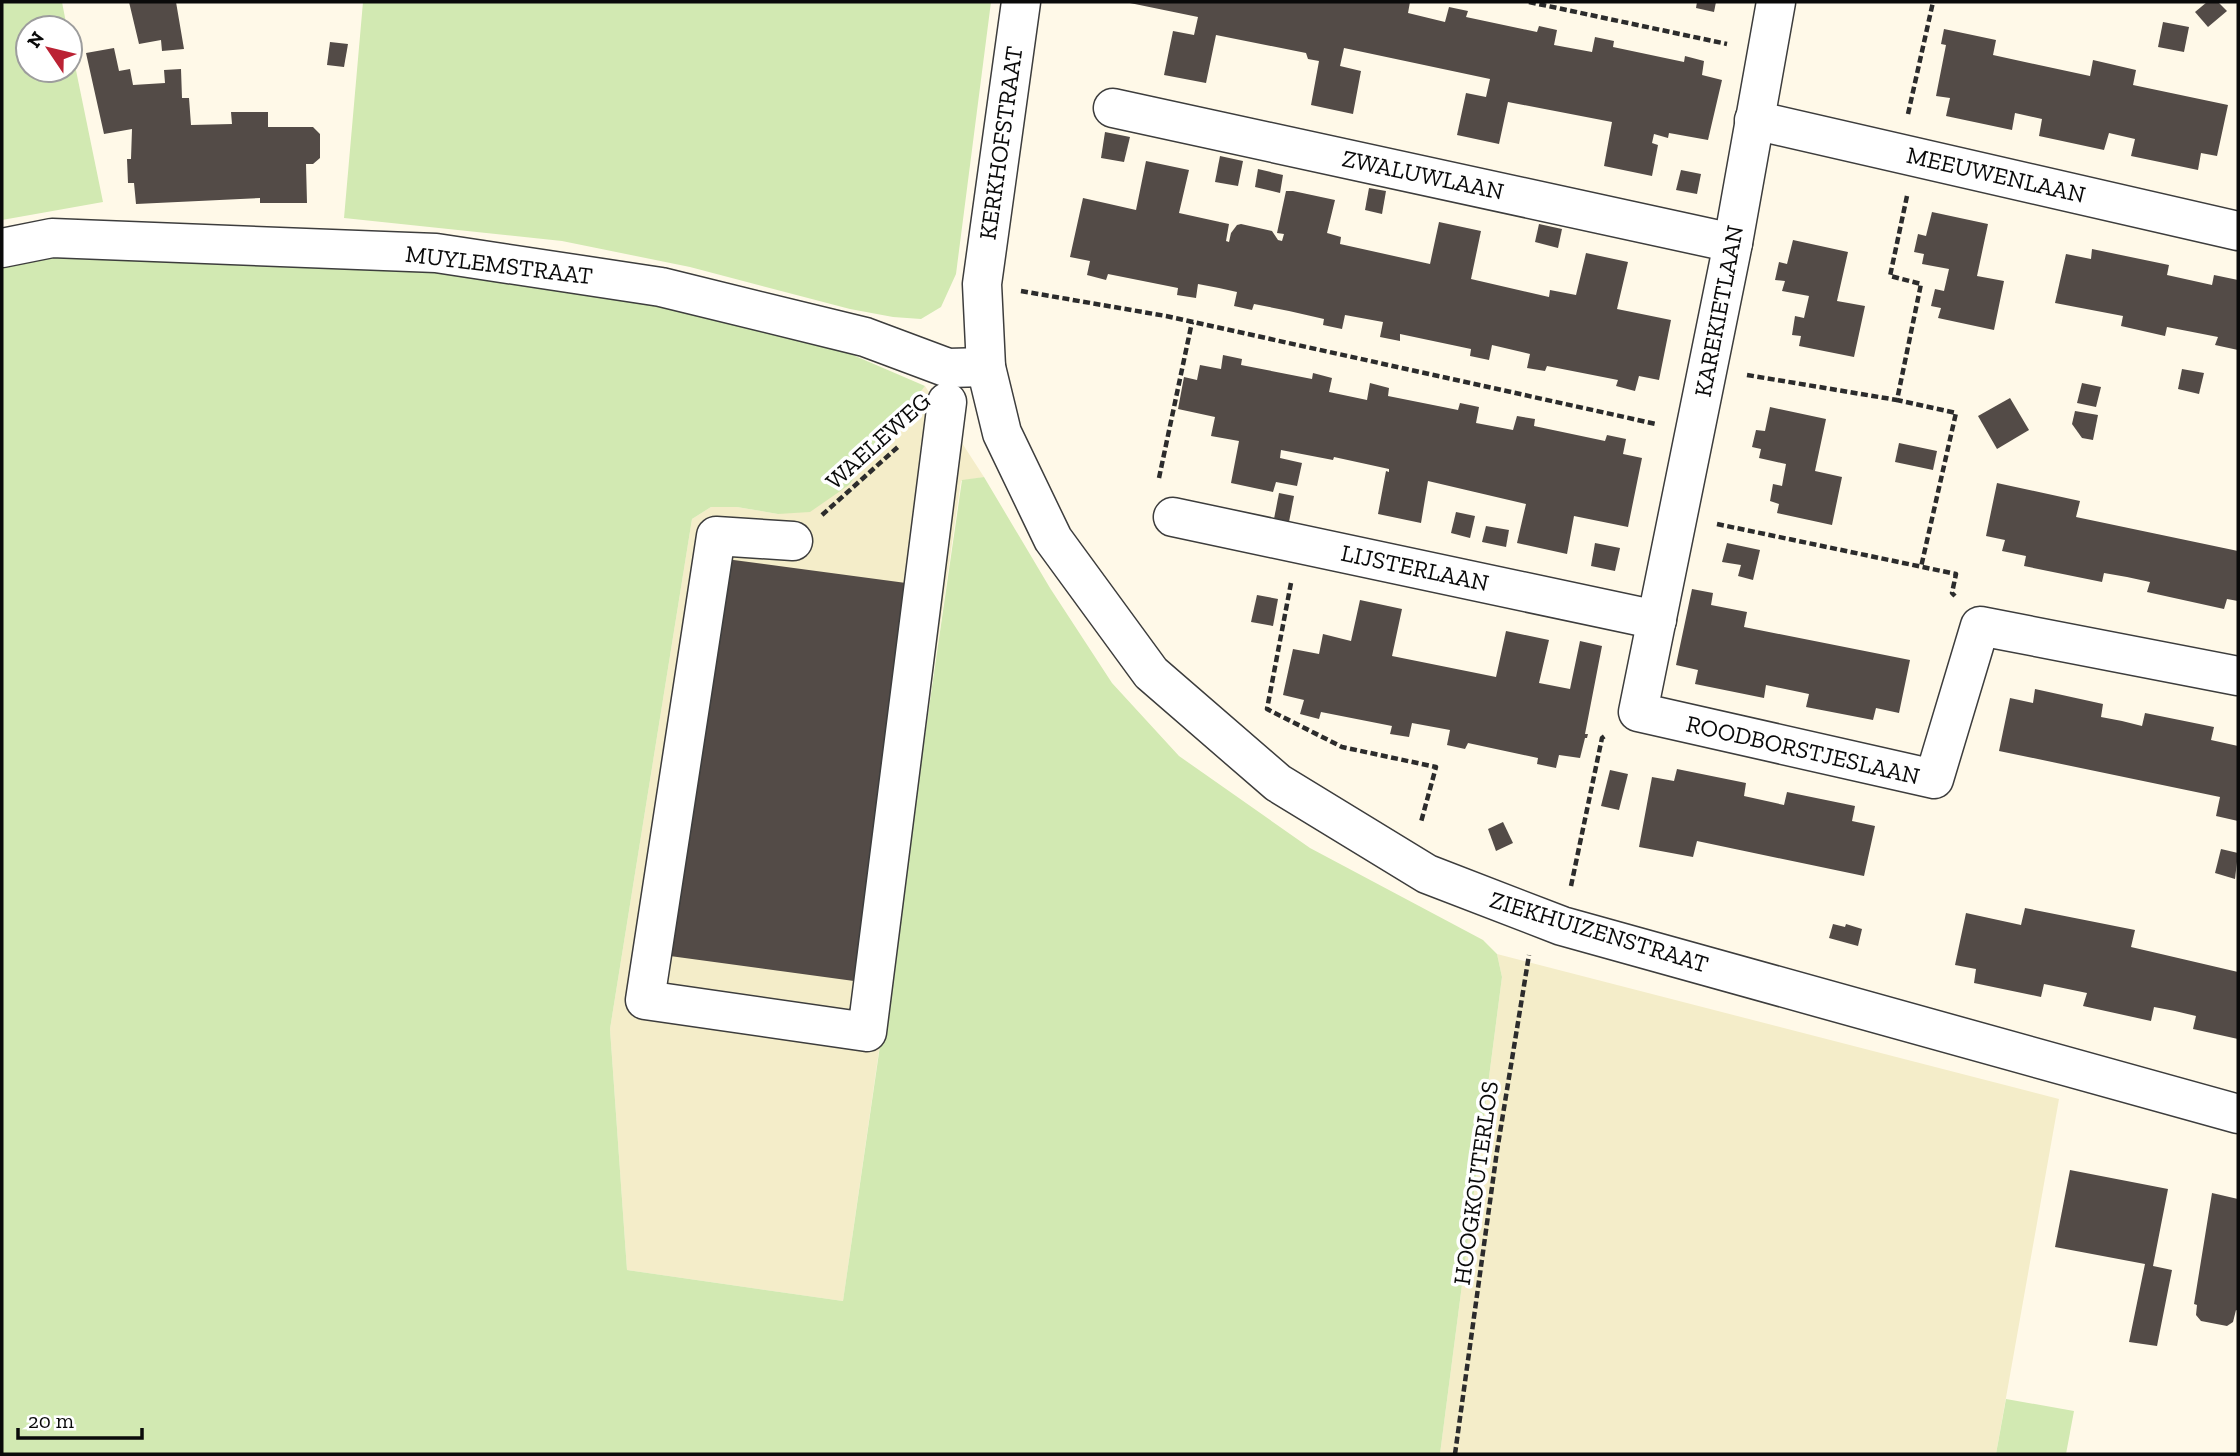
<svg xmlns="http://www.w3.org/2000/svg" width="2240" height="1456" viewBox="0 0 2240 1456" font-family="'Zilla Slab',serif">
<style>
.farmland{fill:#f4edc9}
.green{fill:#d2e9b2}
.building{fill:#534b47}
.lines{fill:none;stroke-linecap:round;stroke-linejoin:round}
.minor-casing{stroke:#3d3d3d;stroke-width:41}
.path{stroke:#2c2c2c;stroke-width:4.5;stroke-dasharray:7 3.5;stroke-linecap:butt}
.minor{stroke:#fff;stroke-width:38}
.labels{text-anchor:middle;stroke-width:7;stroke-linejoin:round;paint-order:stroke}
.street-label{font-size:24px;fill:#0a0a0a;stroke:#fff}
</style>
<rect width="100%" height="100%" fill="#fff9e8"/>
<!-- farmland -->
<g class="farmland">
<polygon points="925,386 984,477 961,481 843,1301 627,1270 610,1029 692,519 711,507 737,507 778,514 849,485"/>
<polygon points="1497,954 2059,1099 1996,1454 1440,1454 1502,977"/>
</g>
<!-- green -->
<g class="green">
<polygon points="2,2 62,2 67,28 28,28 28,70 70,70 70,41 103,202 2,220"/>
<polygon points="363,2 991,2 956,274 941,307 921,319 893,317 850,309 690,267 562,241 344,218"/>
<polygon points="68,254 399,267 654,302 832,346 925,386 849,485 810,512 778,514 737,507 711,507 692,519 610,1029 627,1270 843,1301 962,480 984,477 1050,588 1112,683 1179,756 1310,848 1483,940 1497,954 1502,977 1440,1454 2,1454 2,267"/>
<polygon points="2006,1399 2074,1411 2066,1454 1996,1454"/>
</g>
<!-- building -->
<g class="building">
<polygon points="129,2 176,2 184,49 162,51 161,40 139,44"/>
<polygon points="1125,2 1410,2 1408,13 1445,22 1449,7 1468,11 1466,17 1537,32 1539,26 1557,30 1554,45 1592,52 1595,37 1614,41 1613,47 1684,62 1685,56 1704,61 1702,75 1722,80 1708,140 1669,133 1668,138 1654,134 1652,143 1658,145 1652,176 1604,166 1612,122 1508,102 1499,144 1457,135 1466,93 1486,97 1490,79 1344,48 1340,66 1361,71 1353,114 1311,105 1319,61 1308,59 1306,53 1216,35 1206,83 1164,75 1173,31 1194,35 1198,17"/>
<polygon points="1697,2 1716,2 1714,12 1696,8"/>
<polygon points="2207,2 2218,2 2227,11 2208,27 2195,12"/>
<polygon points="2163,22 2189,27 2184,52 2158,47"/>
<polygon points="1944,29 1996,40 1993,55 2090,76 2093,60 2136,70 2133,85 2228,105 2217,156 2201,153 2198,170 2131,156 2135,139 2109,133 2104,150 2039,136 2042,119 2015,113 2012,130 1946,116 1950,98 1936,96 1946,45 1941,44"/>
<polygon points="330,42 348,44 344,67 327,65"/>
<polygon points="114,48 119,71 130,69 133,85 165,83 164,70 181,69 182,98 189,98 191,125 232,124 231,112 268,112 268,127 313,127 320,134 320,158 313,164 306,164 307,203 260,203 260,198 136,204 134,183 128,183 127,159 131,159 132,129 104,134 86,53"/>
<polygon points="1105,132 1130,137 1124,162 1101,158"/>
<polygon points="1220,156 1243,161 1238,186 1215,182"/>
<polygon points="1146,161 1189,170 1179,213 1229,224 1226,241 1229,242 1231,233 1237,225 1241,224 1272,231 1278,240 1282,241 1284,234 1277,233 1286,191 1293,191 1335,200 1327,233 1341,237 1340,244 1430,264 1439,222 1481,231 1471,279 1549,297 1550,290 1576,295 1586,253 1628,262 1617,309 1671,320 1659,380 1639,376 1635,391 1616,386 1618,380 1547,366 1545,371 1527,368 1530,354 1492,345 1489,360 1470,356 1471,349 1400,334 1400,341 1380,337 1383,322 1345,315 1342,329 1323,325 1324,319 1289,311 1254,304 1252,310 1234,306 1237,292 1219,288 1198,284 1196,298 1177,295 1178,288 1108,274 1106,280 1087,275 1090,261 1070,257 1083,198 1136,210"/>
<polygon points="1258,169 1283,175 1280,193 1255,187"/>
<polygon points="1681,170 1701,174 1697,194 1676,190"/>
<polygon points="1369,188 1386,191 1382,214 1365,210"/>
<polygon points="1932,212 1988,224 1977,276 2004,281 1994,330 1938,318 1941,308 1931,306 1935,289 1944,291 1949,269 1922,264 1924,254 1914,252 1918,234 1926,236"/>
<polygon points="1539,224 1562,229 1558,248 1535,242"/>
<polygon points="1793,240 1848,252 1837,301 1865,306 1854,357 1799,346 1801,336 1792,335 1795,316 1804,318 1809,296 1782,291 1785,281 1775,280 1779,262 1787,264"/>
<polygon points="2092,249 2169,265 2167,275 2212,285 2214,275 2238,280 2238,350 2215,345 2218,337 2167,327 2165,336 2121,326 2123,316 2055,303 2066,254 2091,259"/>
<polygon points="1223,355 1242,359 1241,365 1312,379 1313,373 1332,378 1329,392 1367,400 1370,383 1389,388 1388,396 1458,410 1460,403 1479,407 1476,423 1513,430 1517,416 1535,419 1534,426 1605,441 1607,435 1626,439 1623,454 1642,458 1628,527 1574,516 1567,554 1517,543 1526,504 1428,481 1421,523 1378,514 1386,471 1389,472 1389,469 1334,457 1333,460 1281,450 1280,458 1302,463 1297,486 1276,482 1273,492 1231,483 1239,441 1211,436 1215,417 1178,409 1184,377 1197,380 1200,365 1221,369"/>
<polygon points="2182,369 2204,373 2199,394 2178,389"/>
<polygon points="2082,383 2101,387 2096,407 2077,403"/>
<polygon points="2010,398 2029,430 1997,449 1978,416"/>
<polygon points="1770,407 1826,419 1815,471 1842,477 1832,525 1777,513 1779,504 1770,501 1773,484 1782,486 1786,464 1759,458 1761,449 1752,447 1756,430 1765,431"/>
<polygon points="2075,411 2098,415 2093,440 2082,438 2072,424"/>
<polygon points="1899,443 1937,451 1933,470 1895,462"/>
<polygon points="1997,483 2080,501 2076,517 2238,551 2238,601 2227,599 2224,609 2147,592 2150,582 2127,577 2104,573 2102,582 2024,566 2026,556 2002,551 2005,540 1986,536"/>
<polygon points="1279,493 1294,496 1289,522 1274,519"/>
<polygon points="1456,512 1475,516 1470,538 1451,533"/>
<polygon points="1486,526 1509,530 1506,547 1482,542"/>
<polygon points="1595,543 1620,548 1615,571 1591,566"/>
<polygon points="1727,543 1760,550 1753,580 1738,576 1741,565 1722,562"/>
<polygon points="726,559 906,583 854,981 670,956"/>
<polygon points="1692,589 1713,593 1711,605 1747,612 1744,627 1910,660 1899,713 1876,708 1873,720 1806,707 1809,694 1766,685 1764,698 1695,684 1698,670 1676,665"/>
<polygon points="1257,595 1278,599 1273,626 1251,622"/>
<polygon points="1360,600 1402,609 1392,656 1496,677 1506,631 1549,640 1539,683 1570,689 1580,641 1602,646 1585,734 1588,734 1587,738 1585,738 1580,758 1559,755 1556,768 1537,764 1538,758 1468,743 1465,749 1447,745 1450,730 1412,723 1409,737 1390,734 1392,726 1321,712 1319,719 1300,714 1304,700 1283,695 1293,649 1319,654 1323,634 1351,641"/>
<polygon points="2035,689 2103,704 2101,717 2122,721 2142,726 2145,713 2214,727 2211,740 2238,746 2238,821 2216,816 2220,797 1999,751 2010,698 2033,703"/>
<polygon points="1677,769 1746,783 1744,796 1784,805 1787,792 1855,806 1852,821 1875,826 1864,876 1697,841 1693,857 1639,847 1652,777 1674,781"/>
<polygon points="1610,770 1628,774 1619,810 1601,806"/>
<polygon points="1503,822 1513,843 1496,851 1488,829"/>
<polygon points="2221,849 2238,853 2235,879 2215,873"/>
<polygon points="2025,908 2135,930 2131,947 2238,972 2238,1039 2193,1029 2196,1016 2175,1011 2154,1007 2151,1021 2083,1006 2087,993 2044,984 2041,997 1974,983 1976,969 1955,965 1966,913 2021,925"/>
<polygon points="1833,924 1845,927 1846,924 1862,929 1858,946 1829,938"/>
<polygon points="2070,1170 2168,1189 2153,1266 2172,1270 2157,1346 2129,1342 2145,1264 2055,1247"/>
<polygon points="2212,1193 2238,1199 2238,1311 2236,1310 2233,1322 2227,1326 2201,1321 2196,1315 2197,1305 2194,1304"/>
</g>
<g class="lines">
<!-- minor casing -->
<g class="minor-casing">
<g id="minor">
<polyline points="1021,2 982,284 986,367 1002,433 1053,539 1151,673 1278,783 1427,874 1562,926 2238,1114"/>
<polyline points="1776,2 1733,243 1638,712 1934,779 1980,626 2238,676"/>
<polyline points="1113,108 1733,243"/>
<polyline points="1754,120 2238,231"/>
<polyline points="2,248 52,238 436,253 661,287 865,337 948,368 986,367"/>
<polyline points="1173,517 1657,620"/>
<polyline points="793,541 716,536 645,1000 867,1032 947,402"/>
</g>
</g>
<!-- path -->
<g class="path">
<polyline points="1529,2 1727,44"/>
<polyline points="1908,114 1933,2"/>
<polyline points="1907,196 1890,276 1921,284 1897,400 1956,413 1921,567"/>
<polyline points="1021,291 1166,316 1656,424"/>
<polyline points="1747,375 1897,400"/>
<polyline points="1159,478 1192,322"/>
<polyline points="822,515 899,446"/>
<polyline points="1717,524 1956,574 1952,593 1955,596"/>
<polyline points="1291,583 1267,709 1342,747 1436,767 1421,822"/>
<polyline points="1571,886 1602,738 1606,735"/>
<polyline points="1455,1454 1497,1151 1529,955"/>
</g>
<!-- minor -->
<use href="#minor" class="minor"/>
</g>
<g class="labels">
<!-- street labels -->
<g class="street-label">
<text transform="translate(1001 143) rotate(-82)" y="8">KERKHOFSTRAAT</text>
<text transform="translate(1423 175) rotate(12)" y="8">ZWALUWLAAN</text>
<text transform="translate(1996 175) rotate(13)" y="8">MEEUWENLAAN</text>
<text transform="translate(499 265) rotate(7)" y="8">MUYLEMSTRAAT</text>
<text transform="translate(1719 311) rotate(-79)" y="8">KAREKIETLAAN</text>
<text transform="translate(878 441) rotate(-42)" y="8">WAELEWEG</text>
<text transform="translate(1415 568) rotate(12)" y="8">LIJSTERLAAN</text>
<text transform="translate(1803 750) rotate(13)" y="8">ROODBORSTJESLAAN</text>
<text transform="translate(1599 932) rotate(17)" y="8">ZIEKHUIZENSTRAAT</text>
<text transform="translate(1476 1183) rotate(-82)" y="8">HOOGKOUTERLOS</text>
</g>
</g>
<!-- border -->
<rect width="2240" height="1456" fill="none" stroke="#0a0a0a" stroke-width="7"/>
<!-- north arrow -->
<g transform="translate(49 49) rotate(305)"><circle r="33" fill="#ffffff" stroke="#9d9d9d" stroke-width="2"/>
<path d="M0-5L12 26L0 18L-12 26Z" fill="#bb2234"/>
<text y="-10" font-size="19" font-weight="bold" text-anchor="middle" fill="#0a0a0a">N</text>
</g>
<!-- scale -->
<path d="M18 1428v10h124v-10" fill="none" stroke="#0a0a0a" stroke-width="3.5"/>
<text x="28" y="1428" font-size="21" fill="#0a0a0a" stroke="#ffffff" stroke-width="5" paint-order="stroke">20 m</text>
</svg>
